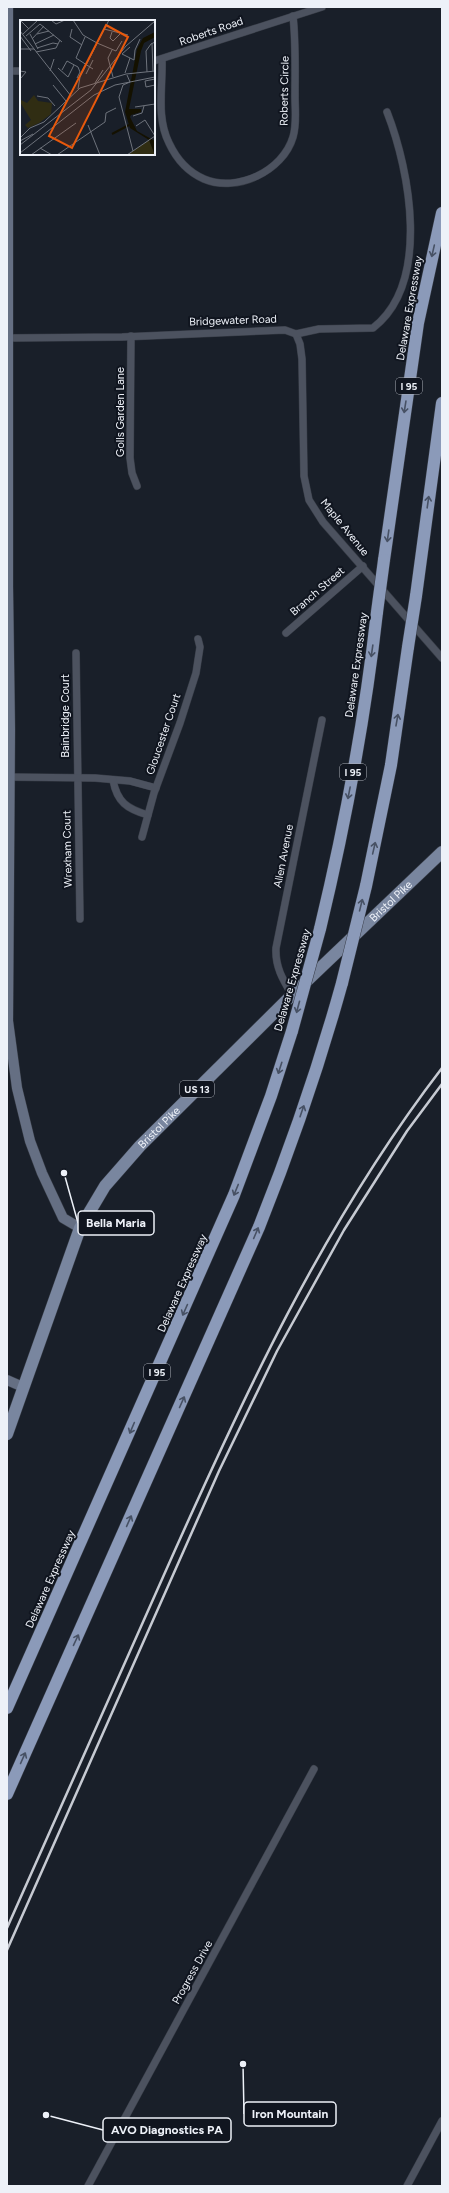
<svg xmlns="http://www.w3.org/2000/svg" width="449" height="2193" viewBox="0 0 449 2193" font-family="Figtree,sans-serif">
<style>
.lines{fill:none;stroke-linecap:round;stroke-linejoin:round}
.street-casing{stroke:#373c46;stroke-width:8}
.secondary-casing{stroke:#373c46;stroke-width:11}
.primary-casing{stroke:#373c46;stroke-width:13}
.highway-casing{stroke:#373c46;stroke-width:13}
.street{stroke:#4c525f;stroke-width:7}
.secondary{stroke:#656f83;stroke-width:10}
.primary{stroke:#79869f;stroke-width:12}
.highway{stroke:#8b9ab9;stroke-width:12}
.rail{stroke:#c6cad2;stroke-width:2.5}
.highway-bridge-casing{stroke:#373c46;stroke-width:13;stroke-linecap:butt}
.highway-bridge{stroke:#8b9ab9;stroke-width:12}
.oneway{stroke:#475164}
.labels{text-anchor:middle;stroke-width:4;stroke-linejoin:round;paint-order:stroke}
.shield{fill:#10151f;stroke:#abafb7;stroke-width:1}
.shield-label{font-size:10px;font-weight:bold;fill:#edf1f8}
.street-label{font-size:11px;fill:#edf1f8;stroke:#10151f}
.inset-river{fill:none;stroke:#141100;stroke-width:2}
.inset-road{fill:none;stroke:#6e737c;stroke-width:1}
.view{fill:#e8590c;fill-opacity:0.15;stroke:#e8590c;stroke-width:2}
.inset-edge{fill:none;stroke:#edf1f8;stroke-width:2}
.leader{fill:none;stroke:#edf1f8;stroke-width:1.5}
.callout-dot{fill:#edf1f8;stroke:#10151f;stroke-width:1.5}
.callout{fill:#10151f;stroke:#edf1f8;stroke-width:1.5}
.callout-label{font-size:12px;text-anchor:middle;font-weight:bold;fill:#edf1f8}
</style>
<rect width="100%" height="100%" fill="#191f29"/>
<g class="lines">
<!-- street casing -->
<g class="street-casing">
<g id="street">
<path d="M162 59C163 87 156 117 169 143 176 158 188 172 204 179 237 193 283 171 293 137 297 124 295 110 295 97 295 70 296 43 293 16"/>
<polyline points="154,61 322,7"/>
<polyline points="8,71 21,71"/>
<polyline points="296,334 300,344 302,359 304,476 309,500 323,522 442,658"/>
<polyline points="131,336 130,458 132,473 137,486"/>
<path d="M8 338 122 337 285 330 296 334 319 329 373 328C431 283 410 171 387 112"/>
<polyline points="286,633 363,566"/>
<polyline points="76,653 80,919"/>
<polyline points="7,777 95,778 130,781 156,788"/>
<path d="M113 780C117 802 127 809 148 815"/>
<polyline points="142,837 154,793 180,723 196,673 200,647 198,639"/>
<path d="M292 995C283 980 275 967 276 948L322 720"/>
<polyline points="88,2186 314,1769"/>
<polyline points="407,2186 442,2121"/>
</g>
</g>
<!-- secondary casing -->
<g class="secondary-casing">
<g id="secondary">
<polyline points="8,7 8,586 10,729 8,1021 17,1088 30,1141 42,1173 63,1218 80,1228"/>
<polyline points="7,1380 23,1387"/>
</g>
</g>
<!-- primary casing -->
<g class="primary-casing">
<g id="primary">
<path id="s1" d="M7 1434 80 1228 105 1186 140 1146 292 995 442 852"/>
</g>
</g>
<!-- highway casing -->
<g class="highway-casing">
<g id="highway">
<polyline points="384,560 418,323 442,213"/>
<polyline points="416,596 442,403"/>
<polyline points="366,886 391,765 408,647"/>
<path d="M320 929C345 825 365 719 377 612"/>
<polyline points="7,1708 234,1195 271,1096 292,1031"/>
<path d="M7 1794 259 1227C291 1147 319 1066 342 983"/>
</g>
</g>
<!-- street -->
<use href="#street" class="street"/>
<!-- secondary -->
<use href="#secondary" class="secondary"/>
<!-- primary -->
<use href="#primary" class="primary"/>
<!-- highway -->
<use href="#highway" class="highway"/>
<!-- rail -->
<g class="rail">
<path d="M7 1928C59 1811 111 1694 163 1577 242 1399 323 1223 442 1068"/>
<polyline points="7,1950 219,1471 277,1351 344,1230 407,1131 442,1084"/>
</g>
<!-- highway-bridge casing -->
<g class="highway-bridge-casing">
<g id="highway-bridge">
<polyline points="377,612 384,560"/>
<polyline points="408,647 416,596"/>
<polyline points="342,983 366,886"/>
<polyline points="292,1031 320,929"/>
</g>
</g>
<!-- highway-bridge -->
<use href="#highway-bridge" class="highway-bridge"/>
</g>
<!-- one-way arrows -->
<defs><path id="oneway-shaft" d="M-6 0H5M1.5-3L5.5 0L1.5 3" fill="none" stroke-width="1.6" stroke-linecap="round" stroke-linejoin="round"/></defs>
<g class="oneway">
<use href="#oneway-shaft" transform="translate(433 251) rotate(103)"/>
<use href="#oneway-shaft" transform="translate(405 407) rotate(99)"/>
<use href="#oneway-shaft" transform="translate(428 502) rotate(-82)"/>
<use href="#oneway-shaft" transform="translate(388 536) rotate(98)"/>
<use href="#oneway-shaft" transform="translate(372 651) rotate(98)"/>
<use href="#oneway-shaft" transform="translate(397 720) rotate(-80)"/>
<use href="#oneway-shaft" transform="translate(349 793) rotate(101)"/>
<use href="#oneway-shaft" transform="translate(374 848) rotate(-77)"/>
<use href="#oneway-shaft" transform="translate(361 905) rotate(-76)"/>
<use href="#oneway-shaft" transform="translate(298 1007) rotate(105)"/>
<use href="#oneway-shaft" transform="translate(280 1068) rotate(108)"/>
<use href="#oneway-shaft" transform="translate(302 1111) rotate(-71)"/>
<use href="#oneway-shaft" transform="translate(236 1190) rotate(112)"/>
<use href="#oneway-shaft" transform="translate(256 1233) rotate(-67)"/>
<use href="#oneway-shaft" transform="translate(185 1310) rotate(114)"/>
<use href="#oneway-shaft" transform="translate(182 1402) rotate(-66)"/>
<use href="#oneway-shaft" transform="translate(132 1428) rotate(113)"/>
<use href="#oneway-shaft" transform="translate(129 1521) rotate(-66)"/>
<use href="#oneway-shaft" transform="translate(76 1640) rotate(-65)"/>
<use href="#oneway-shaft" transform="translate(23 1758) rotate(-66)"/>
</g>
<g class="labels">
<!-- shield labels -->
<g class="shield">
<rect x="396" y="378" width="26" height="16" rx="3"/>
<rect x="340" y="764" width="26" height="16" rx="3"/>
<rect x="180" y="1081" width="34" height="16" rx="3"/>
<rect x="144" y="1364" width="26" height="16" rx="3"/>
</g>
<g class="shield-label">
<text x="409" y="390">I 95</text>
<text x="353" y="776">I 95</text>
<text x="197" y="1093">US 13</text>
<text x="157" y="1376">I 95</text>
</g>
<!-- street labels -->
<g class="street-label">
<text transform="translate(211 31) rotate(-19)" y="4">Roberts Road</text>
<text transform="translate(284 91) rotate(-89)" y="4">Roberts Circle</text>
<text transform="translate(409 308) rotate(-80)" y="4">Delaware Expressway</text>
<text transform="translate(233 320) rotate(-2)" y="4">Bridgewater Road</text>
<text transform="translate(120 412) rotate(-90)" y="4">Golls Garden Lane</text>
<text transform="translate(345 527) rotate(51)" y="4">Maple Avenue</text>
<text transform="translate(317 591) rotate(-41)" y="4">Branch Street</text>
<text transform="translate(356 665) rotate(-82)" y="4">Delaware Expressway</text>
<text transform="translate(65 716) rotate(-90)" y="4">Bainbridge Court</text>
<text transform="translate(163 734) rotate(-71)" y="4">Gloucester Court</text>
<text transform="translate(67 849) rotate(-91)" y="4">Wrexham Court</text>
<text transform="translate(283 856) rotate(-79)" y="4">Allen Avenue</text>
<text dy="4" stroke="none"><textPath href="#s1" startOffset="671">Bristol Pike</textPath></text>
<text transform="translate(292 980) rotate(-74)" y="4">Delaware Expressway</text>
<text dy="4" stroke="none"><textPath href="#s1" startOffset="347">Bristol Pike</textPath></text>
<text transform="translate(182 1283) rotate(-66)" y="4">Delaware Expressway</text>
<text transform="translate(50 1579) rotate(-66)" y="4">Delaware Expressway</text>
<text transform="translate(192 1972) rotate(-61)" y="4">Progress Drive</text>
</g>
</g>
<!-- overview -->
<g transform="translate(20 20)">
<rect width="135" height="135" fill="#191f29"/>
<path d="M14 75 18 81 32 83 31 94 19 103 8 108 5 105 11 100 0 82 1 80 7 83ZM129 120 135 135H107Z" fill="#302d13"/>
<path d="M135 12V17L124 23 121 31 109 89H121V92L111 95 110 97 117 111 135 121V135L129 120 110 108 105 92 117 29 123 18Z" fill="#141100"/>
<path class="inset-river" d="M92 114 109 105"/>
<path class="inset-road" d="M0 0 9 9M31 0 36 4 45 0M53 0 63 15 77 23M52 9 50 17 62 25M84 9 108 15M0 11 51 76M92 12 90 18 93 21 100 14M3 14 18 0M10 14 18 29M17 14 29 11M0 16 11 31M6 16 20 4 42 22M65 17 56 38 73 49M12 19 24 6M77 23 96 31 102 21M132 23 133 51M15 24 34 15M110 27 102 34 114 40 115 30 120 19M17 28 33 23 38 24M0 29H14M92 30 88 38 93 57M16 32 36 28 40 20M38 48 48 57 54 45M42 50 47 41 58 47 60 52 57 58M0 51 6 52 1 58M30 51 34 39M127 52 126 31 131 24 135 22M105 53 110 38M66 54 73 40M107 55 110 62 103 65 99 77 113 131M135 59 125 61 126 67 135 65M75 63 83 50M33 65 46 81M58 69 60 57 89 0M17 76 28 78 35 86M115 87 135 84M113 96 122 93 124 86M68 105 80 135M116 106 125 100 135 116M0 118 10 108 24 102 60 68 106 54 135 51M0 121 13 114M0 125 71 70 106 26 135 1M20 128 32 135M0 133 74 75 95 65 135 57M11 135 56 103M37 135 85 102 86 93 96 88M107 135 135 116"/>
<path class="view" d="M86 5 108 17 52 128 29 116Z"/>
<rect width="135" height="135" class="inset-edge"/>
</g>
<!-- callouts -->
<path class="leader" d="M64 1173L78 1223M243 2064L244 2114M46 2115L103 2130"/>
<g class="callout-dot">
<circle cx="64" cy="1173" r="4"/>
<circle cx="243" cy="2064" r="4"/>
<circle cx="46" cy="2115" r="4"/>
</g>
<g class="callout">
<rect x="78" y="1211" width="76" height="24" rx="4"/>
<rect x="244" y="2102" width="92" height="24" rx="4"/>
<rect x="103" y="2118" width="128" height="24" rx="4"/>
</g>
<g class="callout-label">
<text x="116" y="1227">Bella Maria</text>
<text x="290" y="2118">Iron Mountain</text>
<text x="167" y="2134">AVO Diagnostics PA</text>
</g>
<!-- border -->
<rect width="449" height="2193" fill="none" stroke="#edf1f8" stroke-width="16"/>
</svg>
